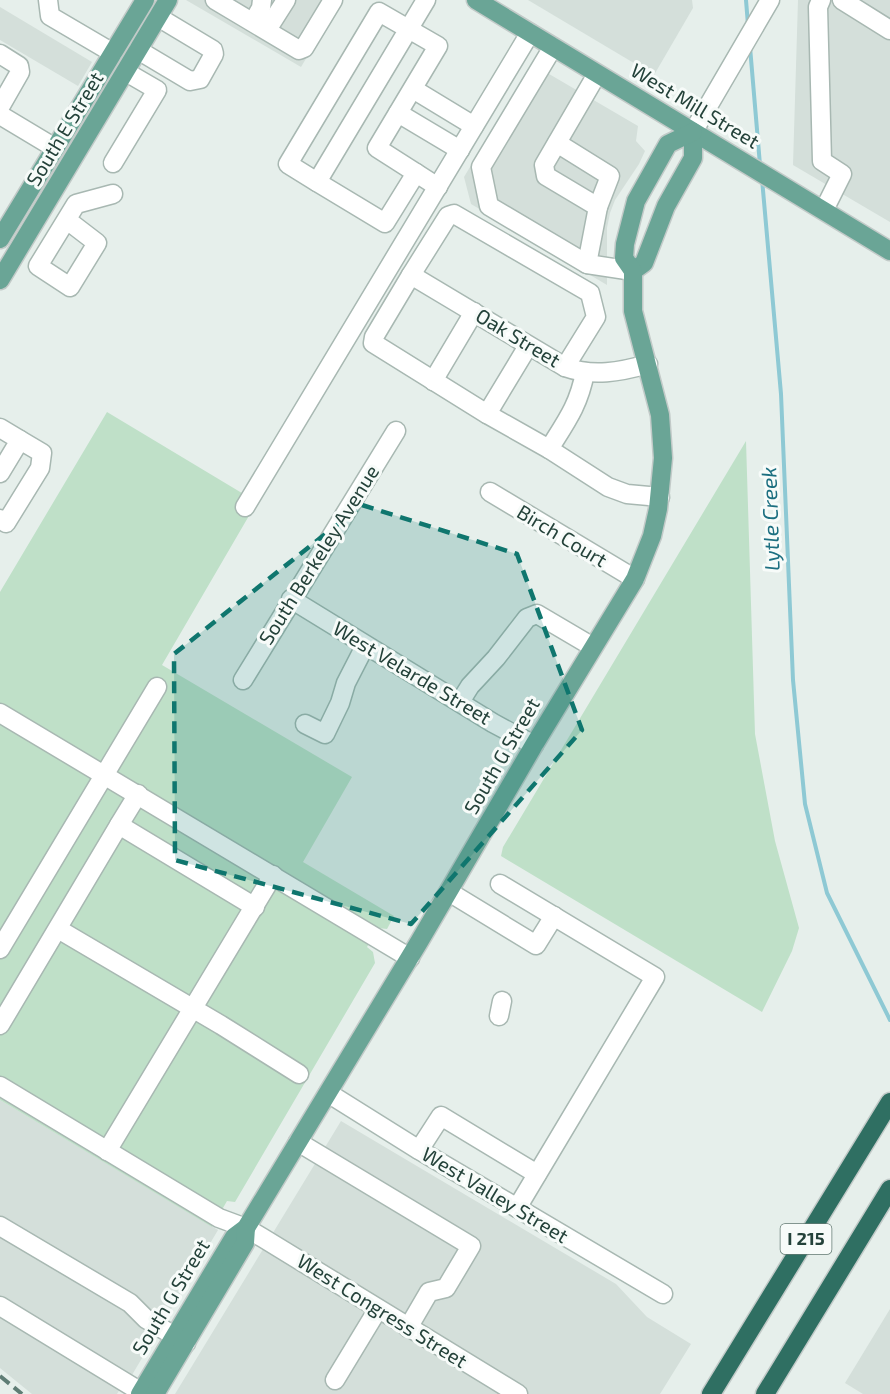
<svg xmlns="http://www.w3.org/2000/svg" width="890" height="1394" viewBox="0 0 890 1394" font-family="'Exo 2',sans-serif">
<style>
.built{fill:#d4dfda}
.green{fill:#bfe0c8}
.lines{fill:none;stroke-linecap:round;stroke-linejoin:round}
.stream{stroke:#8ec9d4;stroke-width:4}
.minor-casing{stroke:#a8b8b2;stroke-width:21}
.major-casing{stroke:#c2cac8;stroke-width:21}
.highway-casing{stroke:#c2cac8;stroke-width:21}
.minor{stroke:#fff;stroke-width:18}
.major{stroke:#6aa596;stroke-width:18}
.highway{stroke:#2f6f62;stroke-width:18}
.rail{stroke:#5f7d75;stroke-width:4;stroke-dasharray:12 6;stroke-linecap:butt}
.marked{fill:#0f766e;fill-opacity:0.2;stroke:#0f766e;stroke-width:4.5;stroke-dasharray:12 8;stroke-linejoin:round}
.labels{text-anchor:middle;stroke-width:6;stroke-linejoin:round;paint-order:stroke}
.shield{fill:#f7fbf9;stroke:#637a73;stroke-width:1.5}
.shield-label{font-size:18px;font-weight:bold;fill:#24423a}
.street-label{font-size:20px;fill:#24423a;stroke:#f7fbf9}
.water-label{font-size:21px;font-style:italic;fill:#1c6f80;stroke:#f7fbf9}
</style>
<rect width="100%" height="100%" fill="#e6efeb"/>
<!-- built -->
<g class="built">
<polygon points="186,0 341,0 301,67"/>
<polygon points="528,0 692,0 693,8 654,75"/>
<polygon points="798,0 890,0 890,222 793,165"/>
<polygon points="0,7 92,62 78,86 0,40"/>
<polygon points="532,64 638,126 636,141 645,151 639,164 615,200 610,213 607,228 607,285 471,204 464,177"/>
<polygon points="0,1100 218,1230 129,1380 125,1380 117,1394 32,1394 0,1368"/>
<polygon points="341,1121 616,1284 647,1317 691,1344 660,1394 175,1394"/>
<polygon points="890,1309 890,1394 863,1394 845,1383"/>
</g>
<!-- green -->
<g class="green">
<polygon points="107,412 257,502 162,665 352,777 303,862 394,916 387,929 378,928 367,947 373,952 375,963 235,1202 227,1201 212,1227 0,1100 0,592"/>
<polygon points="746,441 755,734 775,841 799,928 792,951 762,1012 501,856 503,847"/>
</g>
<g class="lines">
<!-- stream -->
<g class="stream">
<polyline points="746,0 748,25"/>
<polyline points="750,47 760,165"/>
<polyline points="762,179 781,394 793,680 805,804 827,893 890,1020"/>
</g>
<!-- minor casing -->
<g class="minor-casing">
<g id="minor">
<polyline points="48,0 50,16 113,53"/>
<polyline points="215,0 299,50 304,48 333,0"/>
<polyline points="426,0 317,182 288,164 379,12 438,46 377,148 438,187"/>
<polyline points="821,0 818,7 822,161 842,174 824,210"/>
<polyline points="842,0 890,30"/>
<polyline points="253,22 261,8 262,0"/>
<polyline points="267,30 286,0"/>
<polyline points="553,47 481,167 489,206 587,264"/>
<polyline points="138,50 190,81 200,79 214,54 213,50 158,17"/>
<polyline points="0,54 19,66 20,72 0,107"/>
<polyline points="597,74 544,165 546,176 598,207 587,264 633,271"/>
<polyline points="413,89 474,126"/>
<polyline points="398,113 460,150"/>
<polyline points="0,115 55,148"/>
<polyline points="693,132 770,0"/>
<polyline points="557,143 610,176 598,207"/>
<polyline points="113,163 157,90 126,72"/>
<polyline points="317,182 385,223 416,173"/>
<polyline points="67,220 97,243 70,287 38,266 76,204 113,194"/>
<polyline points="411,275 448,216 454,214 590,293 596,317 565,367"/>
<polyline points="528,346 487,414 549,449"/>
<path d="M585 372C579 405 566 422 549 449L608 487 627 494 660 497"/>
<polyline points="433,381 474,312"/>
<path d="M487 414 373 343 374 337 411 275 565 367C593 377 620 372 648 364"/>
<polyline points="0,428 20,440 0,473"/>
<polyline points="490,492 635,579"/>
<polyline points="245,507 530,33"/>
<polyline points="0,519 6,523 40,468 42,453 20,440"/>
<polyline points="291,599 493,723 534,745"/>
<polyline points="243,680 396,431"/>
<polyline points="460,702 470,686 496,658 527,618 537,614 593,647"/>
<polyline points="0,713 410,958"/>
<polyline points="305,724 325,734 340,703 346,683 365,646"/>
<polyline points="119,825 138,794"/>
<polyline points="500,884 655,977 517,1208"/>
<polyline points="449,892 536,945 554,916"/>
<polyline points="58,929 221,1025 299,1074"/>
<polyline points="0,949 157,687"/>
<polyline points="499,1016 502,1001"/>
<polyline points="0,1025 119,825 255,907"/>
<polyline points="0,1086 219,1218 246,1228 263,1238 518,1394"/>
<polyline points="328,1093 419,1150 663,1294"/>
<polyline points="298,1142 471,1246 446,1288 429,1292 408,1328"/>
<polyline points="419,1150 441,1116 537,1174"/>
<polyline points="107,1151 273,875"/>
<polyline points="0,1226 130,1303 146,1319 186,1343"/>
<polyline points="0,1306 141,1392"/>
<polyline points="335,1380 378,1309"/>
</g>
</g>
<!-- major casing -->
<g class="major-casing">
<g id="major">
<polyline points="476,0 890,251"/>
<polyline points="0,239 145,0"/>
<polyline points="633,271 644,263 666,206 693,158 693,132"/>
<polyline points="0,280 168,0"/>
<polyline points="140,1394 234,1237 246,1228 419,942 534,745 635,579 652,536 658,509 663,458 660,415 633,311 633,271 624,258 625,244 636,201 668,144 693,132"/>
<polyline points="155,1394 245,1243 246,1228"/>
</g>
</g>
<!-- highway casing -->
<g class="highway-casing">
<g id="highway">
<polyline points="711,1394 890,1102"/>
<polyline points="765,1394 890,1189"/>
</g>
</g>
<!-- minor -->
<use href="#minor" class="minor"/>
<!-- major -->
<use href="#major" class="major"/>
<!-- highway -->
<use href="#highway" class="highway"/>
<!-- rail -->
<polyline class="rail" points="0,1376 22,1394"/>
</g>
<!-- marked area -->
<path class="marked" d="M362 505 517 554 582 730 411 924 175 860 174 654Z"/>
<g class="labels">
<!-- shield labels -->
<rect class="shield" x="780.5" y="1224" width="51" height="30" rx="4.5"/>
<g class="shield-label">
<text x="806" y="1245">I 215</text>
</g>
<!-- street labels -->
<g class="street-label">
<text transform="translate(695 106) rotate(31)" y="7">West Mill Street</text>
<text transform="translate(65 129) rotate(-59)" y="7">South E Street</text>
<text transform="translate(518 338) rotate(31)" y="7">Oak Street</text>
<text transform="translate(562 536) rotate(31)" y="7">Birch Court</text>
<text transform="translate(319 555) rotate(-58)" y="7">South Berkeley Avenue</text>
<text transform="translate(412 673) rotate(31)" y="7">West Velarde Street</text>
<text transform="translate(502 756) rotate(-60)" y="7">South G Street</text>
<text transform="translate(495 1195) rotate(31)" y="7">West Valley Street</text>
<text transform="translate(171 1297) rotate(-59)" y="7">South G Street</text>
<text transform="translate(382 1311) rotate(32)" y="7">West Congress Street</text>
</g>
<!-- water labels -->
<g class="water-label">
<text transform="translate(771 519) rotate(-92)" y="7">Lytle Creek</text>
</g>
</g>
</svg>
